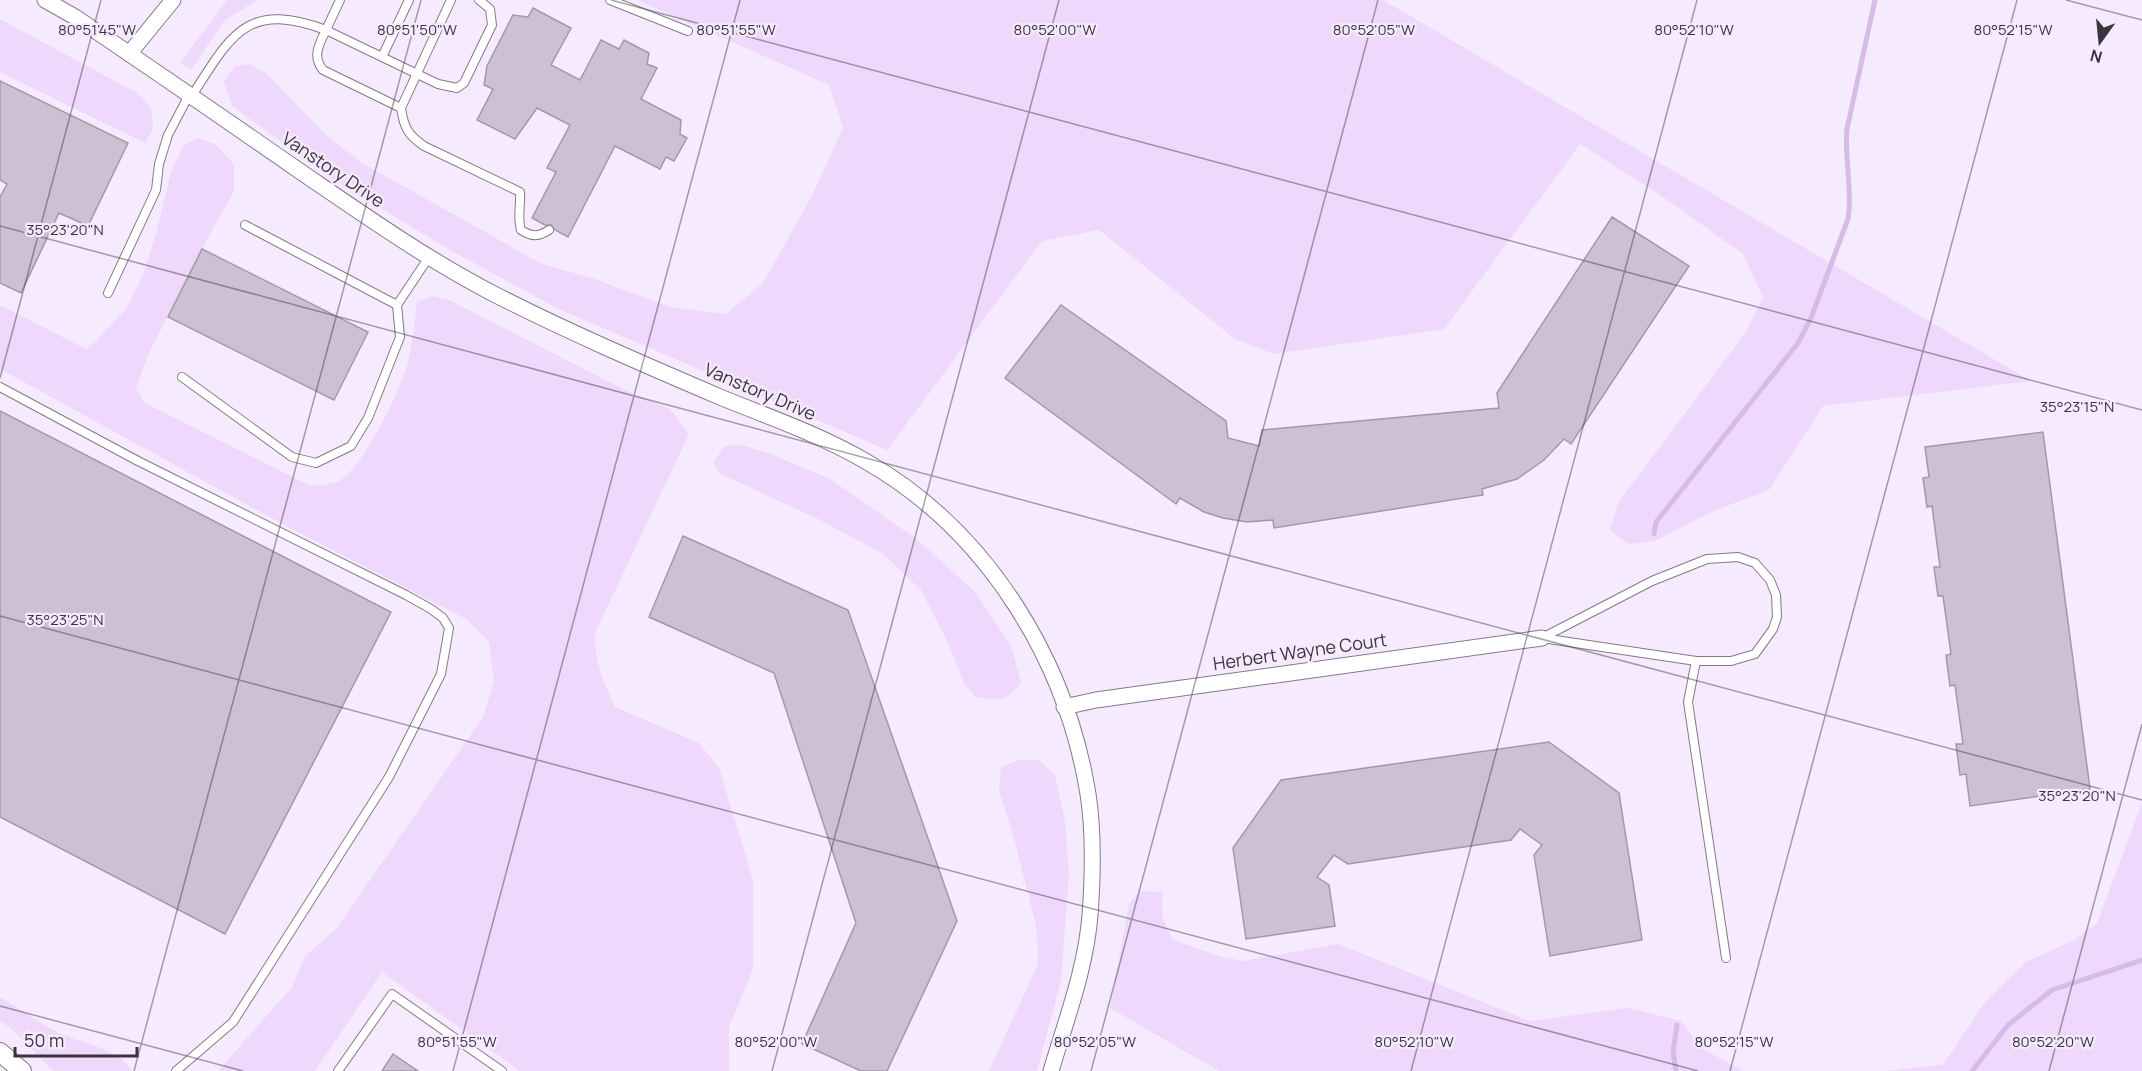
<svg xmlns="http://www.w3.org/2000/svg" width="2142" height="1071" viewBox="0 0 2142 1071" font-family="Manrope,sans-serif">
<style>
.green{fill:#eed8fb}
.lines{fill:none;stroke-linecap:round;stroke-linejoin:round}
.stream{stroke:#d6bbe7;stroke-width:5}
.building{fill:#ccc1d3;stroke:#a398aa;stroke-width:1.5}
.service-casing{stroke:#84798a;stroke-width:10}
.minor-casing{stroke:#84798a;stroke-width:17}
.tertiary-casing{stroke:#84798a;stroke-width:20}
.service{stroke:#fff;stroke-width:8}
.minor{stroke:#fff;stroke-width:15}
.tertiary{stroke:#fff;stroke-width:18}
.ticks{fill:none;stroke:#3a353d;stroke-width:1.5;stroke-opacity:0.45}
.labels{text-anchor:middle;stroke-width:4.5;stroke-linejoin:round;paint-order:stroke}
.street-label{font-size:18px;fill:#3a353d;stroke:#f6ebfe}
.ticks-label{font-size:15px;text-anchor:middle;fill:#3a353d;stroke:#f6ebfe;stroke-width:4.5;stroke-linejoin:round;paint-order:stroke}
</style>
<rect width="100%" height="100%" fill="#f6ebfe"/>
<!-- green -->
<g class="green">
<polygon points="227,0 257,0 224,21 191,70 180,63"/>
<polygon points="637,0 1383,0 2031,381 1823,406 1769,490 1711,512 1655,541 1629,544 1610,530 1618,503 1745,333 1763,298 1743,254 1669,201 1580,144 1444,329 1274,354 1235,339 1099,230 1042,241 887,450 559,309 450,250 334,180 232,106 224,81 235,66 250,64 266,73 327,136 362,163 542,264 592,278 670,307 726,314 763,283 812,196 843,128 829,85"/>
<polygon points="0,19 137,93 152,109 153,130 145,143 0,72"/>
<path d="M198 138 215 144 234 164V191L202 249 148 355 136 388 145 403 311 486C319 485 332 485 339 481 363 468 399 393 407 366 412 345 415 323 417 302L432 296 449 300 629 392 670 409 689 434 595 633C595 663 603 680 615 707L699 743 719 768 753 880V969L729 1027V1071H520L382 972 315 1071H218L292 987 305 956 336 929 483 717 494 681 489 642 466 619 288 527 0 369V305L86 349 96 341 126 309 143 275 156 234 171 172 183 146Z"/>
<path d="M738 444 771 454 830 479 918 540 975 592 1011 646 1021 683C1005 702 999 701 975 697L964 683 948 643 921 590 883 554 820 520 719 473 713 463 724 447Z"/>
<polygon points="1019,760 1039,760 1055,775 1065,821 1069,874 1061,981 1037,1071 989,1071 1038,964 1036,925 1014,838 999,791 1001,767"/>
<polygon points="2142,803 2142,1071 1882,1071 1943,1065 1985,1002 2026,962 2076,939 2097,923"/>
<polygon points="1140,891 1163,892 1162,916 1173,940 1219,956 1243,961 1338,944 1530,1021 1628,1008 1681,1021 1703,1049 1743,1071 1219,1071 1110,1008 1129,904"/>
<path d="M0 997C20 1008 39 1023 59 1033 81 1044 120 1048 132 1071H53L15 1032 0 1020Z"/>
</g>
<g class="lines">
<!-- stream -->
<g class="stream">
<path d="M1654 534 1656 522 1798 343 1811 318 1848 219C1853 189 1844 159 1847 129L1875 0"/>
<polyline points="1676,1071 1673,1052 1677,1025"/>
<polyline points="1972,1071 2008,1025 2052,990 2142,960"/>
</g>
</g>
<!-- building -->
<g class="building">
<polygon points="533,8 571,28 551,65 580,80 601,40 619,49 624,40 649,53 647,64 657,68 641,99 681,120 680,134 687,138 674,161 666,157 660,169 615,146 568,237 555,230 551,225 545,225 532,218 556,172 547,168 570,125 537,108 515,139 477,120 493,89 484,85 487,66 513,15 528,17"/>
<polygon points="0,81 128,143 88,226 59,213 21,293 0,283 0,197 7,184 0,180"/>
<polygon points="1612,217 1689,266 1571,444 1564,439 1544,460 1517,479 1482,489 1483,495 1274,528 1273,520 1247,522 1223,518 1204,512 1180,498 1176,504 1005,378 1061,305 1226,421 1228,438 1259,446 1262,430 1499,408 1497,393"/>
<polygon points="202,249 368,332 334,400 168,317"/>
<polygon points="0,411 391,612 225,934 0,817"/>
<polygon points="2043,432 2090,789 1970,806 1966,774 1960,775 1956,744 1963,744 1955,685 1950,686 1946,655 1951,654 1943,596 1938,596 1934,567 1940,567 1932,506 1927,507 1923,478 1929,477 1925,447"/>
<polygon points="683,536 848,610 957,921 887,1071 861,1071 802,1044 856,923 774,673 649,617"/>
<polygon points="1549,742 1619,793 1642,940 1550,956 1534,855 1542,845 1520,829 1511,840 1348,864 1334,855 1317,877 1329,885 1335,926 1246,939 1233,848 1281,780"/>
<polygon points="393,1054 418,1071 382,1071"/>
</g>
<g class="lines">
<!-- service casing -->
<g class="service-casing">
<g id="service">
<path d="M451 0 401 108C404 128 408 135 424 146L520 192C521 206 517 217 521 230 532 237 538 237 549 230"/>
<polyline points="610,0 688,31"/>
<polyline points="382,57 409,0"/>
<path d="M191 97C231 36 245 0 326 30L340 0"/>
<path d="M401 108 323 70C312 57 319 44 326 30L438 84 457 88 464 83 492 25 490 9 479 0"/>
<polyline points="245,225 397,305 429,257"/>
<polyline points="108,293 156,190 159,164 168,135 189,95"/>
<polyline points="182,377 292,457 316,463 351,446 368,418 400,337 397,305"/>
<polyline points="0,387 138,461 406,595 431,609 443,618 449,628 441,674 389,777 233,1022 176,1071"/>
<polygon points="1738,557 1755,563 1770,580 1776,595 1777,617 1773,629 1755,654 1731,661 1696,661 1542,638 1652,581 1707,559"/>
<polyline points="1696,661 1688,702 1726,958"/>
<polyline points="338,1071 392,994 502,1071"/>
</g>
</g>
<!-- minor casing -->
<g class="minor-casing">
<g id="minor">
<path d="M45 0 75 17C151 68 226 120 301 172 364 215 425 258 492 293 566 331 643 364 720 397 769 417 821 435 867 462 987 531 1066 659 1088 794 1094 833 1093 875 1090 915 1086 968 1066 1020 1051 1071"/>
<polyline points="129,54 173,0"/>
<polyline points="1064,707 1096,700 1542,638"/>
</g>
</g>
<!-- tertiary casing -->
<g class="tertiary-casing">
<polyline id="tertiary" points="0,1052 22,1071"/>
</g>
<!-- service -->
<use href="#service" class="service"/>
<!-- minor -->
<use href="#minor" class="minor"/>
<!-- tertiary -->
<use href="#tertiary" class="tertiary"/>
</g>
<!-- ticks -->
<path class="ticks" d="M611 0 2142 410M2066 0 2142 20M0 226 2142 800M0 378 101 0M0 616 1698 1071M0 1006 243 1071M134 1071 421 0M453 1071 740 0M772 1071 1059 0M1091 1071 1378 0M1411 1071 1697 0M1730 1071 2017 0M2049 1071 2142 724"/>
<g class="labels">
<!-- street labels -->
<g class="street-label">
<text transform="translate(333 170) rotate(34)" y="6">Vanstory Drive</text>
<text transform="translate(760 392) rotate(23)" y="6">Vanstory Drive</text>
<text transform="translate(1300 652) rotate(-8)" y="6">Herbert Wayne Court</text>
</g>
</g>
<g class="ticks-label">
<text x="97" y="35">80°51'45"W</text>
<text x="417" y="35">80°51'50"W</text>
<text x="736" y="35">80°51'55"W</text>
<text x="1055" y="35">80°52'00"W</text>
<text x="1374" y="35">80°52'05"W</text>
<text x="1694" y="35">80°52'10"W</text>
<text x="2013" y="35">80°52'15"W</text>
<text x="65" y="235">35°23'20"N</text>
<text x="2077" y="412">35°23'15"N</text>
<text x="65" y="625">35°23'25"N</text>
<text x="2077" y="801">35°23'20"N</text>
<text x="457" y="1047">80°51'55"W</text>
<text x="776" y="1047">80°52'00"W</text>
<text x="1095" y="1047">80°52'05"W</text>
<text x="1414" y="1047">80°52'10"W</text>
<text x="1734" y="1047">80°52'15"W</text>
<text x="2053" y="1047">80°52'20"W</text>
</g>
<!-- north arrow -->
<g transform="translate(2100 42) rotate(195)" stroke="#f6ebfe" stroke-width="4.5" paint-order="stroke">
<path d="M0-4.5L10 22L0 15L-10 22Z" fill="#3a353d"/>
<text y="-9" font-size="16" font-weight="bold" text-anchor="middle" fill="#3a353d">N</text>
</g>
<!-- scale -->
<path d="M15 1047v9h122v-9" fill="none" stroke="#3a353d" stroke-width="3"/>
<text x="24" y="1047" font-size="18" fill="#3a353d" stroke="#f6ebfe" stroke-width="4.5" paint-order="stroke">50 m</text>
</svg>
